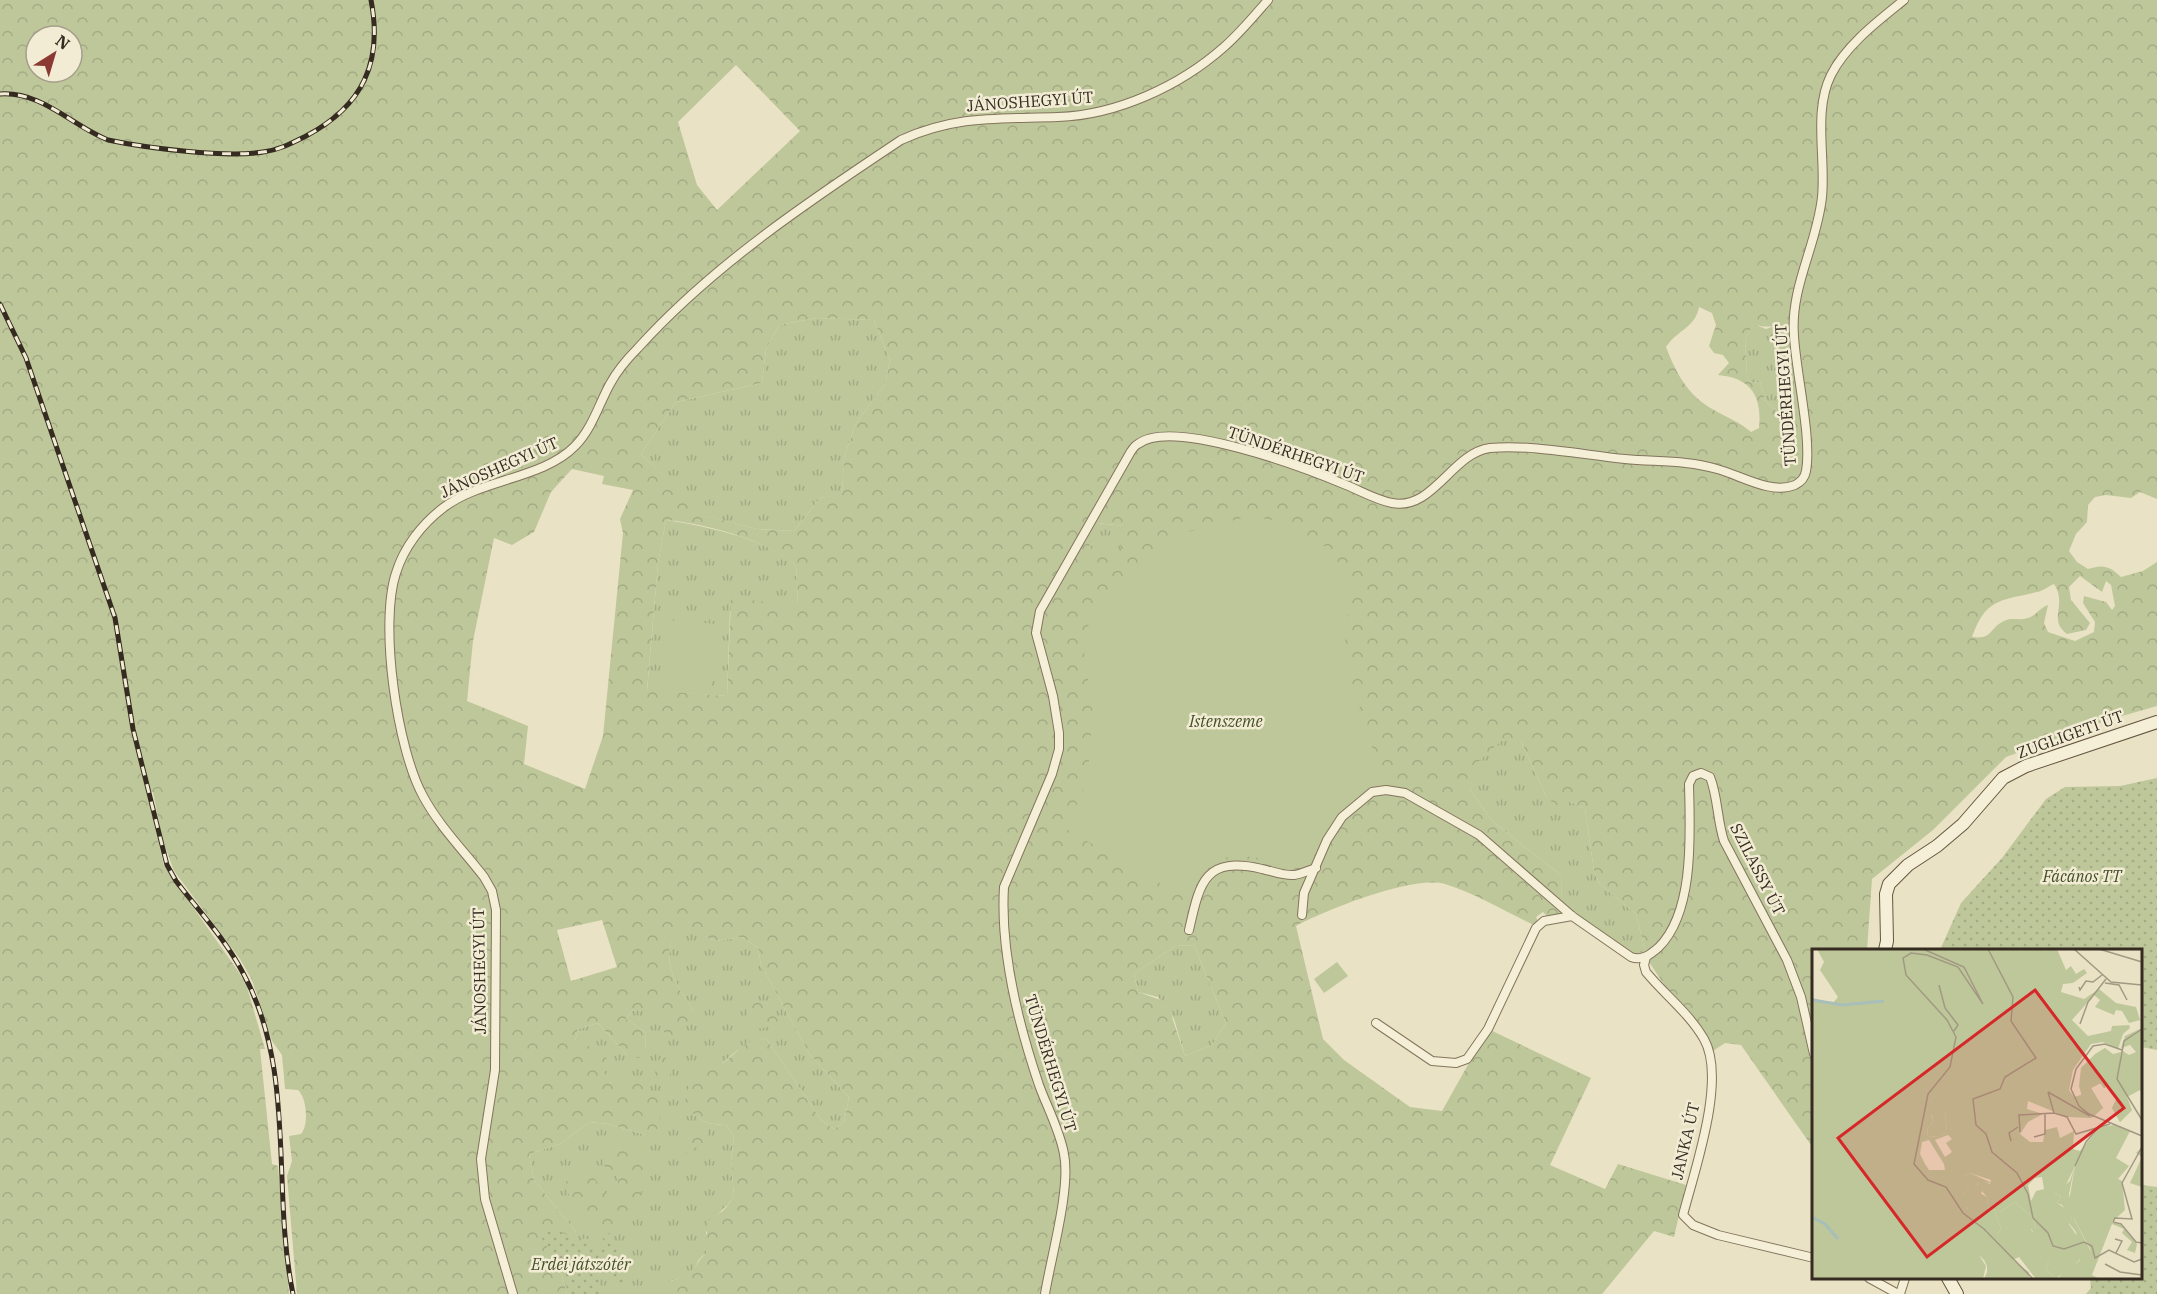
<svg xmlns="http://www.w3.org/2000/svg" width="2157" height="1294" viewBox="0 0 2157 1294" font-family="'IBM Plex Serif',serif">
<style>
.grass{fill:url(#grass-tufts)}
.forest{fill:url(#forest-crowns);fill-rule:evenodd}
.park{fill:url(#park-dots)}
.garden{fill:#bec79a}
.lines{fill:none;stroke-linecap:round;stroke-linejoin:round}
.street-casing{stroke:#83745d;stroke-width:10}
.secondary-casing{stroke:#655640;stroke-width:14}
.street{stroke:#f5efd8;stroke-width:8}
.secondary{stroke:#f5efd8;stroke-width:12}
.rail-casing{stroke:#352b20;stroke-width:5}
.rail{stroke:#f2ecd4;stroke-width:3;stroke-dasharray:9;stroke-linecap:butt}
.labels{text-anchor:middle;stroke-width:5;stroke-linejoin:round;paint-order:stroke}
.street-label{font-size:16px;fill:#352b20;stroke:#f2ecd4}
.park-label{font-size:16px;font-style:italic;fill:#434f28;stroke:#f2ecd4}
.inset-river{fill:none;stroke:#a7beb9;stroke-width:3}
.inset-road{fill:none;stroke:#a29983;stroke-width:1.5}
.view{fill:#d62828;fill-opacity:0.15;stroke:#d62828;stroke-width:3}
.inset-edge{fill:none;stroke:#352b20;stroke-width:3}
</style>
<defs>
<pattern id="grass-tufts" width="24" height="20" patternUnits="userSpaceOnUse" patternTransform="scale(1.5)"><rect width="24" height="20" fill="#bec79a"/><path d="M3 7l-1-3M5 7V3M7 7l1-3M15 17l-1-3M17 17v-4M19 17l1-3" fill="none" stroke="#a4ab84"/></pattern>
<pattern id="forest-crowns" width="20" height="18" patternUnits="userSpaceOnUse" patternTransform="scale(1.5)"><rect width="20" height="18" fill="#bec79a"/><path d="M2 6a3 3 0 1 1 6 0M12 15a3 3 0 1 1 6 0" fill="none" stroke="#a4ab84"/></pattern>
<pattern id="park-dots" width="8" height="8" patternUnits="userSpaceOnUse" patternTransform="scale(1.5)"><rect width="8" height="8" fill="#bec79a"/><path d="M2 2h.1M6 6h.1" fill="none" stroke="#a4ab84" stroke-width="1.8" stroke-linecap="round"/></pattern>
</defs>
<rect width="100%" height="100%" fill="#eae2c5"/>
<!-- grass -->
<g class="grass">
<polygon points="816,318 874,320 890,360 885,384 855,425 844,458 842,495 820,498 794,531 757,529 705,516 641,454 676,402 762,383 766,349 779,325"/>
<polygon points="1754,324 1766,329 1780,324 1793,326 1802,409 1776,411 1765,400 1760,382 1751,383 1747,376 1745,339"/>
<path d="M666 520C704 526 770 539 796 566L798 605 730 611 727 696 647 691 658 563Z"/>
<polygon points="1097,523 1124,526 1124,556 1115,556 1091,549 1086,539"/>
<polygon points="1501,740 1521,741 1547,798 1571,802 1585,809 1594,871 1599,883 1636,914 1647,959 1627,952 1561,902 1562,876 1493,822 1470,790 1475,764"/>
<path d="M680 925 715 941 742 937 758 948 761 965 810 1055 849 1097 844 1122 834 1129 821 1120 766 1038C726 1046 705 1086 681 1117L694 1114C704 1124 712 1124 726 1125L734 1137 731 1161 734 1197C723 1212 713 1215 706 1233L710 1241 706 1254C696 1260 699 1262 693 1270 687 1277 673 1279 665 1284L664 1294H567L555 1249 576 1232 534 1180 529 1154 560 1144 589 1122 608 1124 646 1135 637 1083H611L575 1041 578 1029 598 1023 627 1055 645 1051 646 1033 626 1019 633 1010 694 1012C675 981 657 960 680 925Z"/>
<polygon points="1194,945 1226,1023 1212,1045 1185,1056 1174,1019 1158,997 1138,992 1134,974 1175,946"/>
</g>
<!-- forest -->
<g class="forest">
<path d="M0 0H2157V499L2140 492 2131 498 2106 495 2095 497 2088 505 2087 522 2076 534 2069 551 2077 562 2088 569C2103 564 2110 566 2121 577L2143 571 2157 562V706L2108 720 2006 757 1933 830 1872 879 1867 950H1814L1813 1148 1741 1045 1725 1043 1710 1053 1647 959 1636 914 1599 883 1594 871 1585 809 1571 802 1556 805 1547 798 1521 741H1501L1476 764 1470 790 1493 822 1562 876 1561 914 1547 916 1543 912 1536 917 1538 921 1534 925C1506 912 1475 893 1445 884 1413 875 1326 910 1296 926L1323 1039 1344 1060 1410 1107 1442 1111 1488 1029 1591 1078 1550 1165 1605 1189 1618 1164 1686 1185 1674 1237 1654 1231 1602 1294H664V1284C673 1280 684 1277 691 1271 698 1265 698 1259 706 1254 709 1242 706 1234 707 1222L724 1210 734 1197 731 1161 734 1137 726 1125C712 1124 704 1124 694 1114L681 1118 689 1085 705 1065 722 1064 748 1042 766 1038 821 1120 834 1129 844 1122 849 1097 810 1055 761 965 758 948 742 937 715 941 680 926C657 960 675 981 694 1012L686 1026 674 1035 665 1034 657 1013 633 1010 626 1019 646 1033 645 1051 639 1058 627 1055 598 1023 578 1029 575 1041 600 1050 608 1060 603 1071 611 1083H637L661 1097 662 1110 657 1129 646 1135 608 1124 589 1122 560 1144 529 1154 534 1180 576 1232 567 1244 555 1249 567 1294H297L287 1176 292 1161 289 1136 301 1134C309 1125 307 1098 298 1090L285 1089 282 1055 272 1041 252 980 240 959 174 871 162 838 153 792 147 791 164 866 238 971 247 987 265 1049H260L272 1164 278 1166 289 1294H0ZM36 36H72V72H36ZM736 65 800 131 717 210 697 185 678 122ZM1699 307 1712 313 1716 325 1709 346 1714 353 1723 355 1729 363 1718 375C1752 378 1762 397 1759 428L1751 432C1737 420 1729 419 1714 410 1688 396 1676 373 1666 347 1676 331 1696 327 1699 307ZM816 318 874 320 890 360 885 384 855 425 844 458 842 494 820 498 794 531 757 529 706 516 641 454 676 402 762 383 766 349 779 325ZM1754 324C1768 330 1778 323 1793 326L1802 409 1776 411 1765 400 1760 382 1751 383 1747 376 1745 339ZM572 469 604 476 602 484 633 490 620 519 623 533 603 736 585 789 524 764 528 726 467 701 473 641 494 538 512 545 534 532 551 492ZM666 520C702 523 772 541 796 566L798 605 731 598 727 696 647 690 658 563ZM1098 523 1123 526 1119 542 1124 556 1092 549 1086 539ZM2080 576 2102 592 2106 581 2111 585 2115 606 2112 610 2106 602 2084 596 2083 603 2095 622 2094 632 2075 641 2048 632 2044 623 2048 605C2040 608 2035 616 2028 618 2020 621 2012 617 2004 621 1989 628 1993 640 1972 637 1986 598 2000 601 2037 592 2044 591 2048 586 2054 584 2068 605 2047 619 2067 634L2086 630 2090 623 2071 600 2069 587ZM602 920 617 967 571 981 557 930ZM1194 945 1226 1023 1212 1045 1185 1056 1167 1002 1138 992 1134 974 1175 946Z"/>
<path d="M756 1000C768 1001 775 1010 778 1021L775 1026 755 1029 749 1024 747 1014Z"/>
<polygon points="665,1057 673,1067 667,1083 663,1085 658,1083 654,1076 659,1059"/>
<polygon points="695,1129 708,1131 708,1143 698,1145 688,1155 685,1152 690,1134"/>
<path d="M618 1141C676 1150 628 1258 585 1218 576 1209 570 1196 564 1186L570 1174 585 1171 592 1175 610 1200 618 1195 619 1185 614 1171 605 1167 601 1153 609 1144Z"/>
</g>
<!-- park -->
<g class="park">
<polygon points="2157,778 2157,1050 2141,1047 2140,950 1940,950 1961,903 2002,858 2046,799 2065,787 2120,786"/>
<polygon points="2141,1185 2157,1187 2157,1294 2086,1294 2091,1288 2090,1278 2140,1278"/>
<polygon points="557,1230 579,1241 585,1238 591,1241 594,1247 603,1245 603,1234 613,1233 624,1283 614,1284 610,1265 604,1266 599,1286 600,1294 569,1294 555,1256 544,1243 539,1231"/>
</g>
<!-- garden -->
<g class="garden">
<path d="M1250 516 1284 522 1324 546 1350 576 1344 656 1382 780 1347 809 1309 863 1298 867C1244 856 1215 838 1189 900L1066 829 1087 781 1093 716 1084 651 1089 622 1109 588 1184 533Z"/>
<polygon points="665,620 717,624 711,690 659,686"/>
<polygon points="1337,962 1348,976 1324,993 1314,979"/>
</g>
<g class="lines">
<!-- street casing -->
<g class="street-casing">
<g id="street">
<path d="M1302 915 1304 893 1327 840 1342 817 1372 792 1386 790 1405 793 1479 835 1572 916 1631 957C1642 961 1650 955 1659 947 1695 911 1690 832 1689 784L1693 776 1701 773 1710 777C1718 797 1717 820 1724 841L1787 960 1801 997 1814 1054"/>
<path d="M1189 930C1200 881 1205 856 1262 869 1272 871 1284 876 1294 875 1301 874 1309 870 1316 868"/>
<path d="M1646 957 1644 965 1646 972C1665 995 1689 1013 1704 1039 1727 1079 1694 1172 1683 1215L1693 1225 1718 1235 1814 1258"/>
<polyline points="1376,1023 1432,1061 1456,1063 1467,1059 1488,1029 1536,928 1544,921 1572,916"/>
<polyline points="1869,1278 1898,1294"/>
<path d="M513 1294 485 1199 481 1159 495 1070 496 910 492 891 484 877C464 851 439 826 423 796 397 749 379 624 396 573 404 547 422 524 443 508 480 479 543 479 575 446 592 429 599 404 610 384 617 371 628 358 638 348 712 266 809 201 901 140 956 115 998 119 1058 117 1117 115 1180 86 1224 47 1240 33 1254 16 1268 0"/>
<path d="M1045 1294C1051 1257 1071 1188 1064 1154 1060 1131 1047 1107 1039 1085 1018 1023 1000 953 1004 887L1052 774 1059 749V733L1053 696 1036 633 1040 611 1130 453C1132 450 1134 446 1138 444 1172 417 1308 469 1346 485 1361 491 1376 500 1392 503 1433 511 1452 453 1490 448 1530 444 1584 455 1625 459 1656 462 1687 460 1717 469 1740 475 1771 495 1795 485 1801 482 1805 477 1806 471 1812 438 1796 373 1794 336 1790 287 1817 245 1822 197 1826 158 1813 111 1831 75 1846 45 1878 21 1904 0"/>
<polyline points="1900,1294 1905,1278"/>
</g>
</g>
<!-- secondary casing -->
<g class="secondary-casing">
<g id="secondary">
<polyline points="1885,950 1887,941 1886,894 1889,884 1908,865 1937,846 1963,824 2003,778 2026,766 2157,722"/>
<polyline points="1948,1278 1957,1294"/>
</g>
</g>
<!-- street -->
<use href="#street" class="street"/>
<!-- secondary -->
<use href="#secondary" class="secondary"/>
<!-- rail casing -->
<g class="rail-casing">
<g id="rail">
<path d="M0 94C42 91 72 126 108 140 146 148 226 158 263 152 279 150 292 143 306 136 363 106 383 62 371 0"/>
<path d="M0 304 26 358 115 618 133 729 167 865 176 881C199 911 226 940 243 973 297 1072 271 1188 293 1294"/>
</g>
</g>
<!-- rail -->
<use href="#rail" class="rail"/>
</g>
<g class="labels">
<!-- street labels -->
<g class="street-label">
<text transform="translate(1030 101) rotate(-4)" y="6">JÁNOSHEGYI ÚT</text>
<text transform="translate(1785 395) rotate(-94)" y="6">TÜNDÉRHEGYI ÚT</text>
<text transform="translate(1296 454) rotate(19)" y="6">TÜNDÉRHEGYI ÚT</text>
<text transform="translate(499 467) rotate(-24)" y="6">JÁNOSHEGYI ÚT</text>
<text transform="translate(2070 734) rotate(-20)" y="6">ZUGLIGETI ÚT</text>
<text transform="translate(1758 869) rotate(63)" y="6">SZILASSY ÚT</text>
<text transform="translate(479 971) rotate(-91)" y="6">JÁNOSHEGYI ÚT</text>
<text transform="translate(1051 1063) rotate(73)" y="6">TÜNDÉRHEGYI ÚT</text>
<text transform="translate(1685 1141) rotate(-77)" y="6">JANKA ÚT</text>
</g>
<!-- park labels -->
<g class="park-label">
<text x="1226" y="727">Istenszeme</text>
<text x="2082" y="882">Fácános TT</text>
<text x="581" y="1270">Erdei játszótér</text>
</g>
</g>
<!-- overview -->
<g transform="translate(1812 949)">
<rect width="330" height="330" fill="#eae2c5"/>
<path d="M128 158 133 164 135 183 126 188 116 187 115 180 122 172 119 165ZM263 216 257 245 262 270 279 303 268 330H249L250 325 244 330 234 320 237 308 252 315V325L268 311 264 283 257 274 260 270 250 256 245 254 249 247 243 245 258 232ZM158 224 180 234 166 233 165 237 166 243 175 248 177 263 182 260 189 280 186 285 154 258 163 248 150 244 157 241 153 239 152 227ZM203 253 220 268 224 280H219L221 284 212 280 197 285 193 281 206 263H188Z" fill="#bec79a"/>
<path d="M5 0H245L254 21 259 17 264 25 272 20 275 24 261 34 251 35 249 43 272 50 287 40 304 54 324 58 330 77 328 71 317 74 310 62 304 61 302 66 283 58 288 51 282 46 260 71 276 87 299 82 300 77 317 76 318 79 311 85 306 100 291 93 279 95 261 121 257 141 262 148 269 146V119L283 105 293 99 305 118 311 102 317 106 324 103 318 96 309 99 313 87 330 79V144L328 141 315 148 320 161 308 173 300 159 305 149 297 136 292 139 288 134 279 139 291 159 280 169 255 168 216 152 215 160 231 165 216 173 208 185 218 193H231L233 181 245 178 248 189 262 182 261 200 268 202 288 178 302 176 318 182 304 209 317 217 306 230 310 232 313 261 300 273 309 276 325 295 323 304 315 301 320 293 310 284 312 280 300 275 280 326 288 330H268L275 302H279L256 258 263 217 253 238 243 245 249 247 245 254 254 260 260 270 257 275 269 293 270 308 249 330H246L249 326 246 324 250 325 251 315 246 318 237 309 234 320 244 330H224L207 308 201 311 217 323V330H172L175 323V317L172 311 167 306 174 317 171 330H0V49L21 54 26 48 8 21 12 13ZM128 159 133 164 135 183 126 188 116 187 115 180 122 172 119 166ZM136 186 140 190 134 194 140 203 133 208 123 191ZM117 191 132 215 133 221H117L113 215 108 205 110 193ZM158 224 179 231 178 235 167 231 164 241 168 248 170 242 175 248 177 263 182 260 189 280 186 285 163 262 154 259 164 247 150 244 157 242 153 238 159 234 152 227ZM230 228 232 240 224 242 219 252 216 236 223 229ZM203 253 220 268 224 280 219 279 221 283 209 279 195 284 211 275 208 271 193 281 207 263H188Z" fill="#bec79a" fill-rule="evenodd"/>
<path d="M293 99 301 105 309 103 305 136 320 161 308 173 300 159 305 149 297 136 292 139 289 134 279 139 291 159 281 166 274 161 267 137 269 119ZM330 198V238L318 234 330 208 324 204Z" fill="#bec79a"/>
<path d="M188 149 206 166 205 178 196 185 197 190 180 192 168 167 176 150Z" fill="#bec79a"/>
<path class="inset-river" d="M0 51 31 56 72 52M0 268 13 275 26 290"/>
<path class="inset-road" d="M111 0 152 18 171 55 146 18 115 6 99 4 91 9 94 26 135 71 144 88 138 118 116 145 102 215 116 231 134 238 151 264 172 280 221 330M176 0 201 48 199 72 224 109 193 128 188 140 161 150 164 176 174 185 180 203 205 224 216 245 221 269 236 284 241 297 252 300 272 293 280 297 283 309 297 301 322 313 330 310M262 0 299 33 330 36M287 0 330 13M293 34 307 36 315 51M127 36 133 59 146 76 142 82M267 38 268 41 274 32 281 33 290 26M268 75 276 53 294 30M330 80 312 92 305 130 330 171M310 101 293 95 281 97 264 120 259 140 267 157 277 165 330 187M236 143 278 167M242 164 255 168 264 185 298 175M208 183 207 166 242 164 236 143M222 188 233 185V165M199 192 197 184 206 178M263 217 274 193 287 178M301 273 303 269 320 270 310 234 330 198M301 273 309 275 324 293 330 294M303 290 310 292 304 304M293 315 308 323 330 326"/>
<path class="view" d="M223 41 312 159 115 308 26 189Z"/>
<rect width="330" height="330" class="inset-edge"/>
</g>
<!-- north arrow -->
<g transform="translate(54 54) rotate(37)"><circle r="28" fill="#f2ecd4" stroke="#a69f8c" stroke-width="1.5"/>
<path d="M0-4.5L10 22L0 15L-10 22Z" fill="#8d3933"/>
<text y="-9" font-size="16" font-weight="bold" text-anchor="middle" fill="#352b20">N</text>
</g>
</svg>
